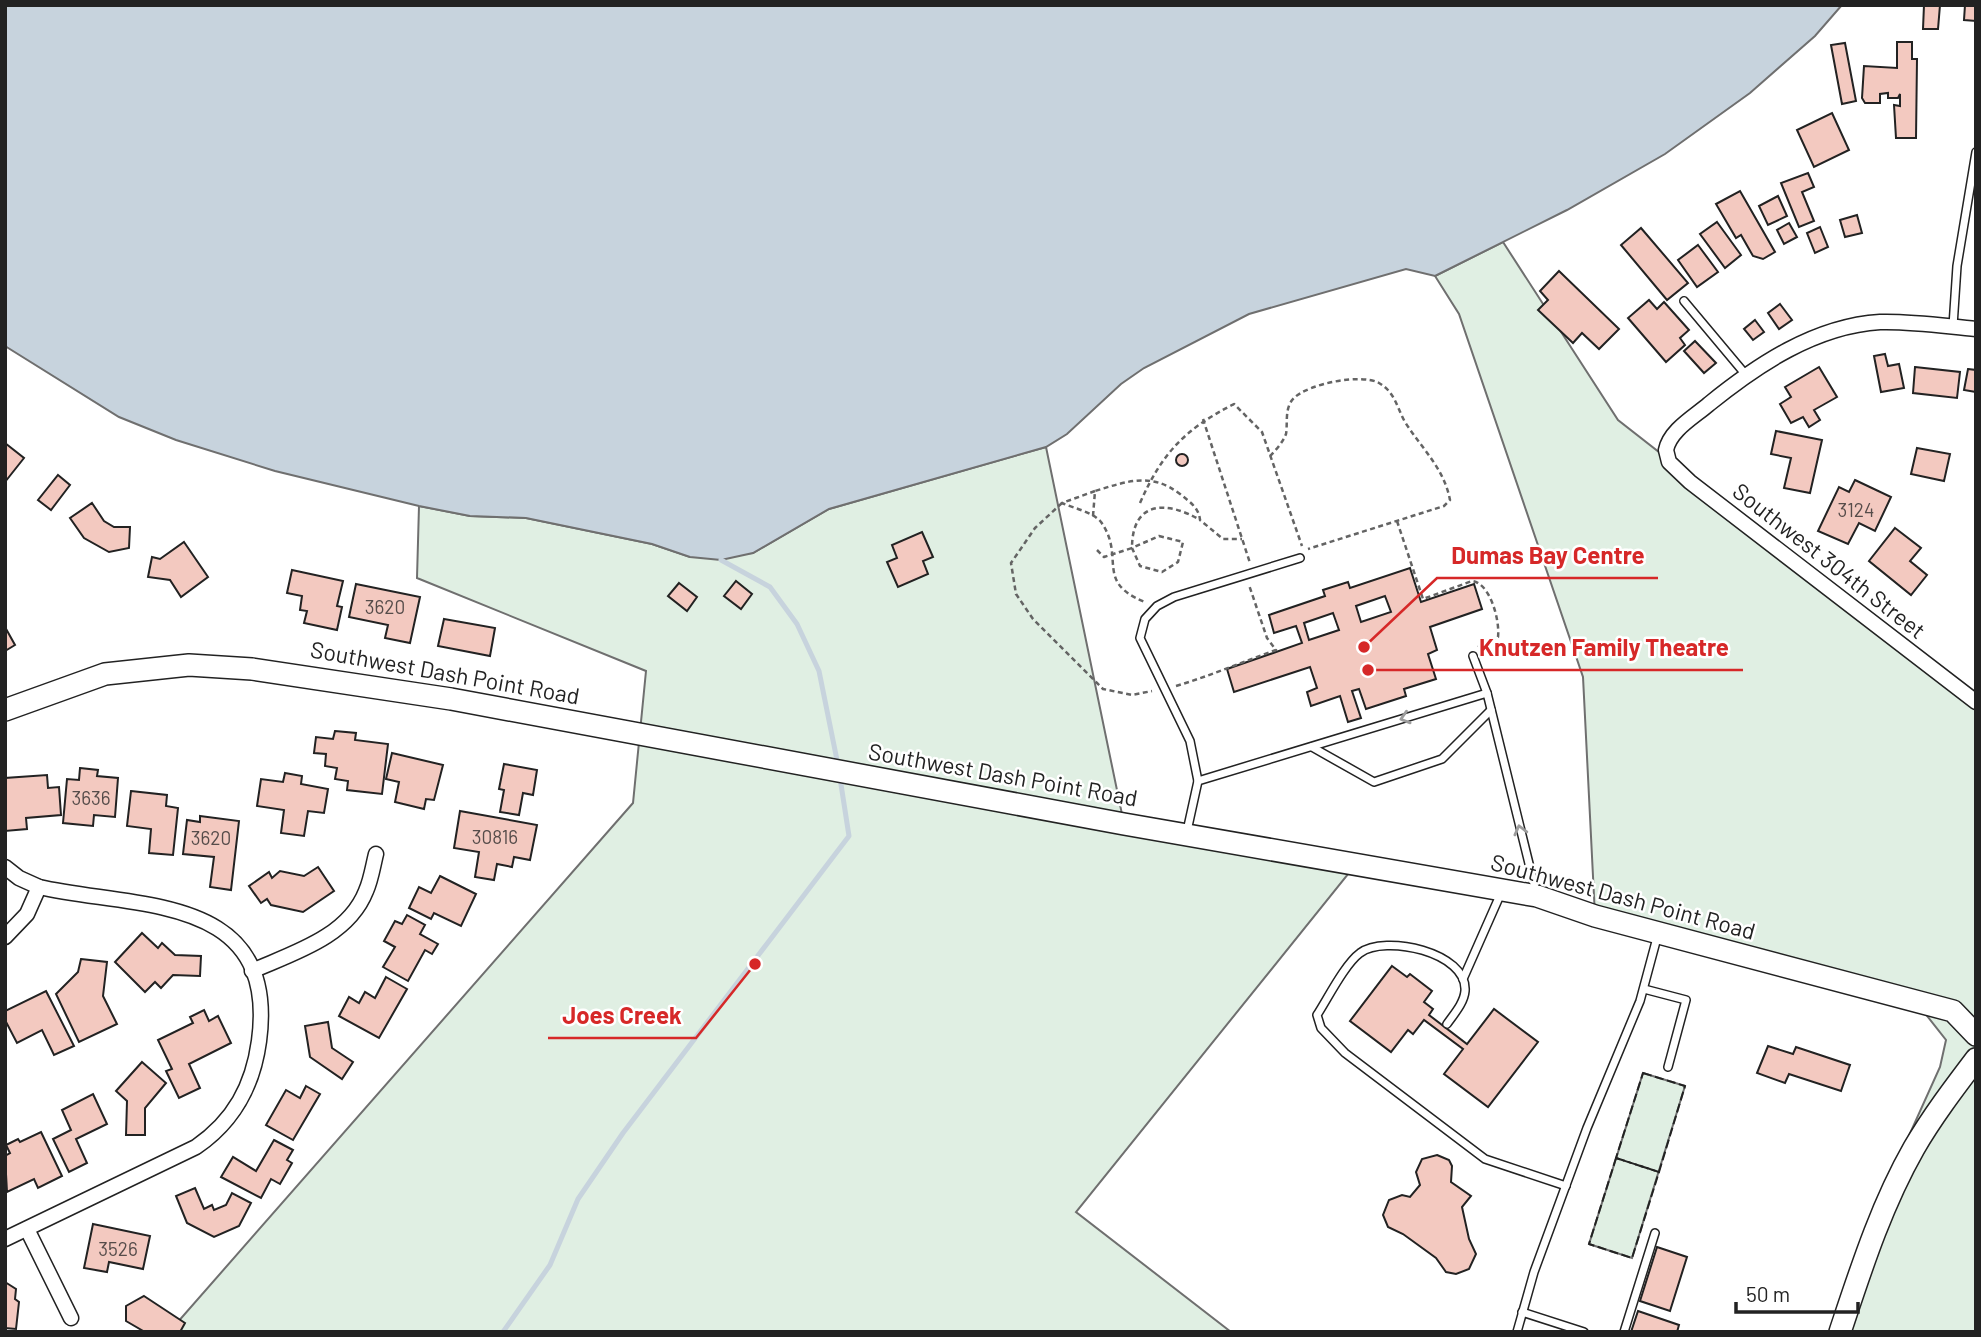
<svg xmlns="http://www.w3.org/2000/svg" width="1981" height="1337" viewBox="0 0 1981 1337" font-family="Barlow,sans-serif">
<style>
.green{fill:#e0efe3;stroke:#6f6f6f;stroke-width:2}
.water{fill:#c7d3dd;stroke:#6f6f6f;stroke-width:2}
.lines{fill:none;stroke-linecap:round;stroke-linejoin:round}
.stream{stroke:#c7d3dd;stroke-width:5}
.building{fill:#f3c9c0;stroke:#222;stroke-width:2;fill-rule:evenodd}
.service-casing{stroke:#222;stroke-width:10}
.minor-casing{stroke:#222;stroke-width:17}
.secondary-casing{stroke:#222;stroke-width:24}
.path{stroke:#646464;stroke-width:2.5;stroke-dasharray:5 3.5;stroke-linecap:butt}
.service{stroke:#fff;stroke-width:7}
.minor{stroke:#fff;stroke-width:14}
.secondary{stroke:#fff;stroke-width:21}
.fence{stroke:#222;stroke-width:2;stroke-dasharray:9 3.5;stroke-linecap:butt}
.oneway{stroke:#9c9c9c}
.labels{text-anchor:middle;stroke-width:5;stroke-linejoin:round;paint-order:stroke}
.number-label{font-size:19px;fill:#564c4a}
.street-label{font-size:23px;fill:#222;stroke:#fff}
.leader{fill:none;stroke:#d62828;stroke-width:2.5}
.callout-dot{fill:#d62828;stroke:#fff;stroke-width:2.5}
.callout-label{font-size:24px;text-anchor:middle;font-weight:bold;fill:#d62828;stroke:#fff;stroke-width:5;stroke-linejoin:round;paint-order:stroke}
</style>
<rect width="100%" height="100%" fill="#fff"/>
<!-- green -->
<g class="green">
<polygon points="1503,242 1618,420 1976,700 1976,1332 1838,1332 1865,1233 1940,1067 1946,1040 1924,1012 1595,916 1583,677 1459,314 1435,276"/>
<polygon points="1046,447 1124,824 1357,863 1076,1212 1231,1332 169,1332 633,803 646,671 417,578 419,506 470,516 526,518 652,544 690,557 753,553 829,509"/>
<polygon points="1643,1073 1685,1086 1632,1258 1589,1244"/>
</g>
<!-- water -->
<polygon class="water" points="5,5 1842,5 1815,36 1750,93 1665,154 1567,210 1435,276 1406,269 1249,314 1144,368 1121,384 1067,434 1046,447 829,509 753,553 721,560 690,557 652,544 526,518 470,516 419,506 275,471 176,440 119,417 5,346"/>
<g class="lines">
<!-- stream -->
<g class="stream">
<polyline points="721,560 770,587 797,624 819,671 838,765"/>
<polyline points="503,1332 550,1265 578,1199 623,1133 849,836 840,778"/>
</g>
</g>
<!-- building -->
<g class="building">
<polygon points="1924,5 1940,5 1938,29 1923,29"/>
<polygon points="1965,5 1976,5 1976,21 1964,20"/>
<polygon points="1897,42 1912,42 1912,59 1917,59 1916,138 1896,138 1894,105 1900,106 1900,94 1898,98 1888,98 1888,93 1880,94 1880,103 1865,103 1862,98 1864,66 1897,68"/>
<polygon points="1845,43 1856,101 1842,104 1831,45"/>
<polygon points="1832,113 1849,150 1814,167 1797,130"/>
<polygon points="1808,173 1814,187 1802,192 1814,221 1799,227 1781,183"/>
<polygon points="1740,191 1775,252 1763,259 1753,256 1741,235 1736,238 1716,204"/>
<polygon points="1778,196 1787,216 1768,225 1759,206"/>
<polygon points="1857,215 1862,233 1845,237 1840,220"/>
<polygon points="1717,222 1741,255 1725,268 1700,234"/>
<polygon points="1789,223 1797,237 1784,244 1777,230"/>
<polygon points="1820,227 1828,247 1815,253 1807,233"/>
<polygon points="1641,228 1688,283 1667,300 1621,245"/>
<polygon points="1698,245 1718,272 1697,287 1678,260"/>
<polygon points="1559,271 1619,329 1599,349 1582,333 1573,343 1538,310 1548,300 1540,291"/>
<polygon points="1649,300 1657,309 1664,302 1689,330 1680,338 1685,345 1666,362 1628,318"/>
<polygon points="1780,304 1792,320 1779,329 1768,313"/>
<polygon points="1755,320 1764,332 1753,340 1744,329"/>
<polygon points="1695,341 1716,363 1704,373 1684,351"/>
<polygon points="1885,354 1888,366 1899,364 1904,388 1881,392 1874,356"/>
<polygon points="1819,367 1837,397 1814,410 1820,420 1809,427 1803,417 1791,423 1780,404 1791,397 1785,387"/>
<polygon points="1915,367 1960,372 1957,398 1913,393"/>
<polygon points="1968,369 1976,370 1976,392 1964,390"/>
<polygon points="1776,431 1822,440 1810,493 1784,488 1791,458 1771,454"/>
<polygon points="5,443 24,458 5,482"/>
<polygon points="1917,448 1950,454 1944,481 1911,474"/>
<circle cx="1182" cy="460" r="6"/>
<polygon points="58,475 70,485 51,510 38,500"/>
<polygon points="1855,480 1891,497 1875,531 1859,523 1848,544 1818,531 1839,487 1849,492"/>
<polygon points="92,503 104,521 114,527 130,527 129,548 109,552 84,538 70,518"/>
<polygon points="1895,528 1921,548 1910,561 1927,575 1911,595 1869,561"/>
<polygon points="922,532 933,557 923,561 928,574 898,587 887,562 897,558 892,545"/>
<polygon points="184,542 208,577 181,597 170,580 148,577 152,557 160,559"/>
<path d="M1410 568 1421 602 1474 584 1482 609 1430 627 1437 650 1428 654 1436 679 1404 689 1406 696 1366 709 1359 689 1352 691 1361 718 1348 722 1340 696 1311 706 1307 692 1317 688 1310 667 1234 692 1227 669 1302 643 1296 626 1274 633 1269 615 1325 596 1323 590 1348 582 1350 588ZM1385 596 1391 612 1361 622 1356 606ZM1333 613 1339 630 1309 640 1304 623Z"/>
<polygon points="292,570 343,581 337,606 342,607 337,630 304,623 307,611 300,610 302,596 287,593"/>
<polygon points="736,581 752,594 741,609 724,596"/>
<polygon points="679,583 697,597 687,611 668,596"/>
<polygon points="356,584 420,597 410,643 385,638 388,625 349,617"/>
<polygon points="444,619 495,628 490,656 438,646"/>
<polygon points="5,627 15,645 5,651"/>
<polygon points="335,731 356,733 355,740 388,744 382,794 347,790 348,781 335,779 337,768 325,766 326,754 314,753 316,737 333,739"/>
<polygon points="392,753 443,765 434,800 426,799 424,809 395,802 399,782 386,779"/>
<polygon points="504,764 537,770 533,795 523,793 519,815 500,812 504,790 499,789"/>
<polygon points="80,768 98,770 97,776 118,778 115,817 94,815 93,826 63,823 67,779 79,780"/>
<polygon points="285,773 302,776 301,784 328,789 324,813 308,811 304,836 281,833 284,810 257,806 261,779 283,782"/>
<polygon points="47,775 48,788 59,787 61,815 26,818 27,829 5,831 5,778"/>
<polygon points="131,791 167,795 166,806 178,808 173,855 149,853 151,829 127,826"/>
<polygon points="460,811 537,825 530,860 514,857 512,867 497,864 494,880 475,877 479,852 454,848"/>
<polygon points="200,816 239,821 231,890 210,887 214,857 183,854 187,820 200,822"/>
<polygon points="318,867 334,891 303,912 271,905 267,899 261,903 249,886 269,872 272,878 280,871 304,876"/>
<polygon points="440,876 476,894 461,926 434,913 431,919 409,908 419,887 431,893"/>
<polygon points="407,915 425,925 420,934 438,944 432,954 425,950 408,981 383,967 395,947 384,941 395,921 402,924"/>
<polygon points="142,933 158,948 162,943 175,955 201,956 200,976 173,975 161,988 155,982 145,992 115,962"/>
<polygon points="81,959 107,962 103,996 117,1024 79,1042 56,994 78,972"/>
<polygon points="1392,966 1407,977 1410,974 1432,991 1424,1002 1433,1009 1429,1015 1467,1044 1494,1009 1538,1042 1488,1107 1444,1074 1463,1049 1424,1020 1413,1034 1408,1030 1391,1052 1350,1021"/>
<polygon points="386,977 407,989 379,1038 339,1016 349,997 359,1003 365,992 375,998"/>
<polygon points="46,991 74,1046 54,1055 42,1030 17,1043 5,1020 5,1011"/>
<polygon points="204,1010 209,1021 218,1016 231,1043 189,1064 200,1088 179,1098 166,1071 172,1069 158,1040 193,1023 190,1017"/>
<polygon points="328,1022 332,1048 353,1062 342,1079 310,1057 305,1026"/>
<polygon points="1768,1046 1793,1054 1796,1047 1850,1065 1841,1091 1789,1074 1785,1083 1757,1073"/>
<polygon points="142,1062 166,1083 145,1108 145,1135 126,1135 127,1101 116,1091"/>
<polygon points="306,1086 320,1094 293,1140 266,1125 286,1090 300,1098"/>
<polygon points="93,1094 107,1124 76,1139 87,1163 69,1172 53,1139 71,1130 62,1110"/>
<polygon points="41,1132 62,1176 38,1188 34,1179 7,1192 5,1156 10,1153 6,1145 18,1139 20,1142"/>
<polygon points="274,1140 293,1150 287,1160 292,1163 280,1184 271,1179 261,1198 221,1177 233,1157 256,1171"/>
<polygon points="1437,1155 1449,1160 1452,1166 1451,1182 1471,1196 1462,1207 1469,1239 1476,1254 1469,1269 1456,1274 1446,1272 1436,1258 1403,1234 1388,1227 1383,1215 1389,1200 1402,1195 1410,1197 1420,1185 1416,1172 1422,1159"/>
<polygon points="195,1188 204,1209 212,1205 214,1210 226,1205 232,1193 251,1203 239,1226 214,1237 187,1223 176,1196"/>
<polygon points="93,1224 150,1236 143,1269 109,1262 107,1272 84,1268"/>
<polygon points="1657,1247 1687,1257 1670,1311 1640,1301"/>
<polygon points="5,1282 16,1289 15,1299 19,1302 16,1329 5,1328"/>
<polygon points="144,1296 185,1323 180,1332 145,1332 126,1321 126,1306"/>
<polygon points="1638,1311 1679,1325 1677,1332 1631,1332"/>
</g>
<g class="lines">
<!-- service casing -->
<g class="service-casing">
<g id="service">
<polyline points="1684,301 1746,375"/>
<polyline points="1953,326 1957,266 1976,152"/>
<polyline points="1473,656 1487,693"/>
<polyline points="1312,747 1374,782 1442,759 1491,710"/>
<polyline points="1198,781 1190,741 1140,638 1145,619 1157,606 1174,597 1300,558"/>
<polyline points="1187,831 1198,781 1487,693 1536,892"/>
<polyline points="1463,979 1501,893"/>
<polyline points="1644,989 1686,1000 1668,1067"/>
<path d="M1447 1024C1454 1014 1464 1003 1465 991 1468 952 1384 934 1360 953 1345 964 1328 998 1317 1015L1321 1028 1345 1053 1485 1159 1566 1186"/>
<polyline points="1522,1312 1584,1332"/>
<polyline points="1517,1332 1534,1272 1587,1128 1640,1001 1658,934"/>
<polyline points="1624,1332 1655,1233"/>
</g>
</g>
<!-- minor casing -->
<g class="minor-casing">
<g id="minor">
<path d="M1976 329C1944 326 1912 321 1880 322 1815 326 1757 365 1709 404 1694 417 1670 430 1666 450L1669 462 1690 482 1976 702"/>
<path d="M5 867 19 878 39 887C135 909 279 892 259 1041 253 1086 234 1121 196 1147L5 1239"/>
<polyline points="5,937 27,914 39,887"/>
<path d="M252 971C293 953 348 937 366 891 371 880 373 866 376 854"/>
<polyline points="27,1229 71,1318"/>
</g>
</g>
<!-- secondary casing -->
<g class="secondary-casing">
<g id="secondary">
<polyline points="5,710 105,674 189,665 252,669 451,699 1124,824 1537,896 1595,916 1953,1011 1976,1035"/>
<path d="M1840 1332C1861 1269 1881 1206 1914 1148 1932 1117 1954 1088 1976 1059"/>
</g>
</g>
<!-- path -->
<g class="path">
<polyline points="1203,419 1250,563"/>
<path d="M1270 456C1276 450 1283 442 1286 434 1288 423 1284 408 1294 398 1308 384 1361 373 1379 383 1395 392 1397 408 1405 422 1422 449 1444 468 1450 500L1444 506 1308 549"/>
<path d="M1095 491 1062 503C1073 508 1093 512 1101 522 1126 557 1094 582 1145 602"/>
<polyline points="1062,503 1035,528 1011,563 1016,594 1033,619 1103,689 1132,695 1152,691"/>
<path d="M1140 503C1162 453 1185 429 1234 404L1262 432 1302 546"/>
<path d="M1093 516 1095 491C1128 481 1151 472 1180 494 1190 502 1199 508 1200 520L1223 539H1242"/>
<path d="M1397 521 1423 599 1472 581C1490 583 1500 620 1498 637L1478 647"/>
<polygon points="1159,536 1183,542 1178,562 1162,572 1140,566 1132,548"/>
<path d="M1097 550 1104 557 1132 548C1132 501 1166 500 1200 520"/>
<path d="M1176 686C1210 676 1242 662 1276 650L1267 638 1249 585"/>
</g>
<!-- service -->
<use href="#service" class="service"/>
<!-- minor -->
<use href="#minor" class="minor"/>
<!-- secondary -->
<use href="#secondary" class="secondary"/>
<!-- fence -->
<g class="fence">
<polygon points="1643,1073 1685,1086 1659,1172 1616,1158"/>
<polygon points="1616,1158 1659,1172 1632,1258 1589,1244"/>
</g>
</g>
<!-- one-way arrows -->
<defs><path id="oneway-chevron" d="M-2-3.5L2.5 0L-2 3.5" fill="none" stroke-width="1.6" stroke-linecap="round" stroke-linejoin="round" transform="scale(1.75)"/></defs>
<g class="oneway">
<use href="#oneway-chevron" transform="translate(1405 718) rotate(163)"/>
<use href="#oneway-chevron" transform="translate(1520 830) rotate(-104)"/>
</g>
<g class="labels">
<!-- number labels -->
<g class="number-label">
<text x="1856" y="517">3124</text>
<text x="385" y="614">3620</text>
<text x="91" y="805">3636</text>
<text x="495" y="844">30816</text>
<text x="211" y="845">3620</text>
<text x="118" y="1256">3526</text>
</g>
<!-- street labels -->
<g class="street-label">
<text transform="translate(1829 561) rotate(38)" y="8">Southwest 304th Street</text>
<text transform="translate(445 673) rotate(10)" y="8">Southwest Dash Point Road</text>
<text transform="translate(1003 775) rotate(10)" y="8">Southwest Dash Point Road</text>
<text transform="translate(1623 897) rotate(15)" y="8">Southwest Dash Point Road</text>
</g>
</g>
<!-- callouts -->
<path class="leader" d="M1364 647L1437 578H1658M1368 670L1465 670H1743M755 964L696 1038H548"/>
<g class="callout-dot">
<circle cx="1364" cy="647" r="7"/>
<circle cx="1368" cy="670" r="7"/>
<circle cx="755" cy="964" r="7"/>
</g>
<g class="callout-label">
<text x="1548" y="564">Dumas Bay Centre</text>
<text x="1604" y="656">Knutzen Family Theatre</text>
<text x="622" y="1024">Joes Creek</text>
</g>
<!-- border -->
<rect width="1981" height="1337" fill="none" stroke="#222222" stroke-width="14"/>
<!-- scale -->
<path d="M1736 1302v10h122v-10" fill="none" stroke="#222222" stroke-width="3.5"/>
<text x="1746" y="1302" font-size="21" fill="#222222" stroke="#ffffff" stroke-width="5" paint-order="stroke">50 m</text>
</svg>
